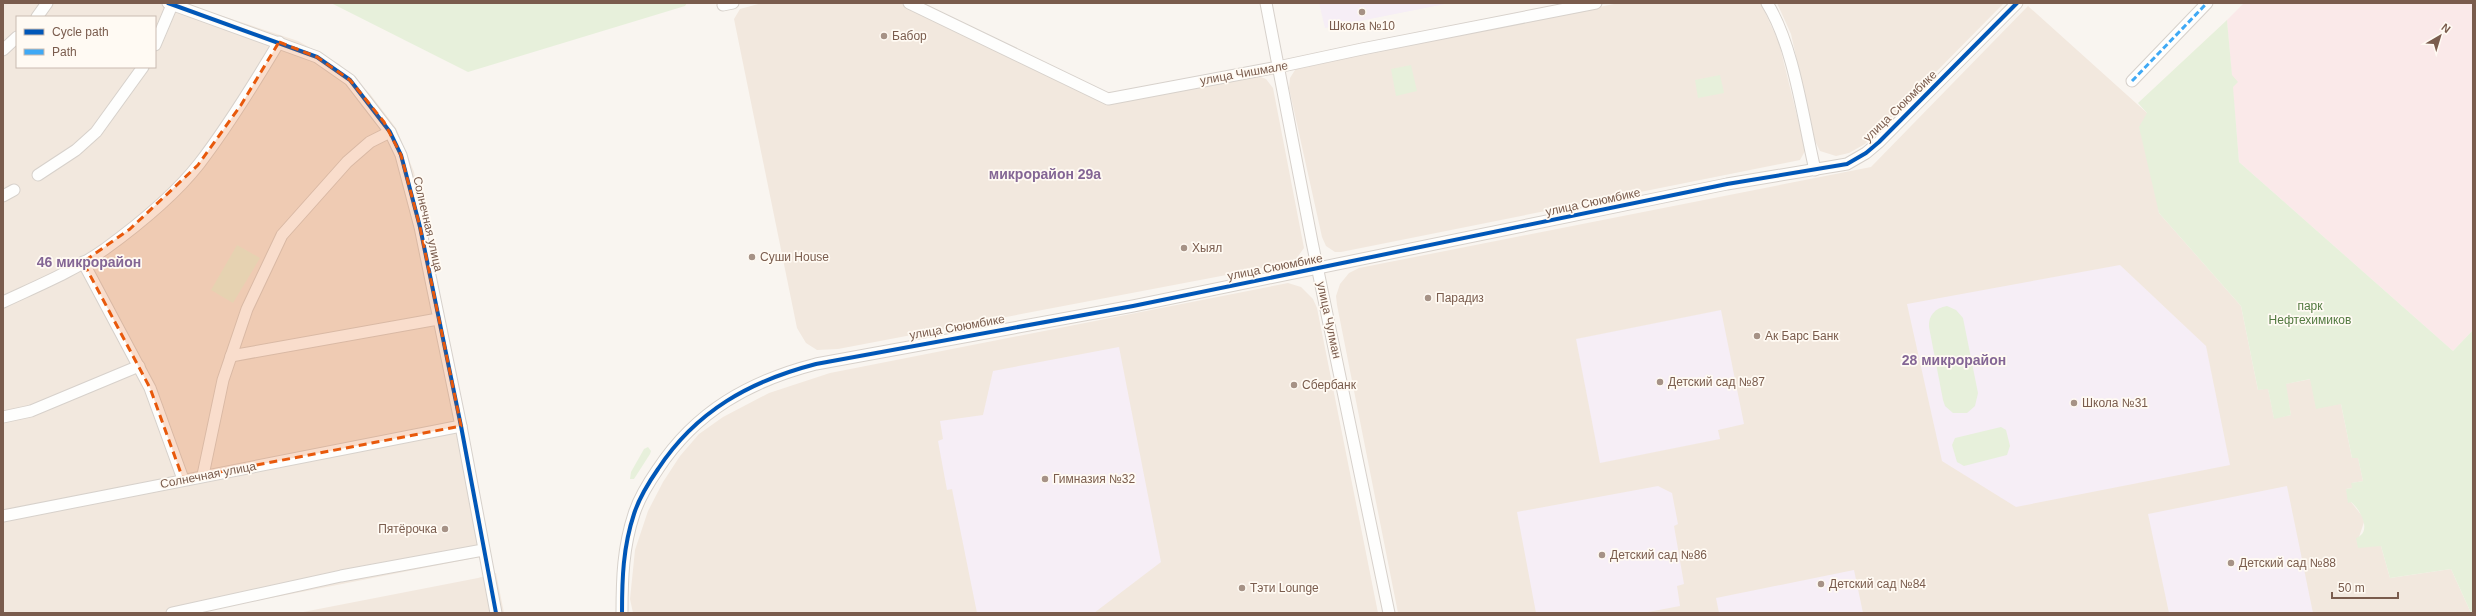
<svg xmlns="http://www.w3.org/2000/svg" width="2476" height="616" viewBox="0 0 2476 616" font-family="Helvetica,sans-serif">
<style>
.residential{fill:#f2e8de;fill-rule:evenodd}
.education{fill:#f6eef6}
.medical{fill:#fae9e9}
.green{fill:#e7f0db}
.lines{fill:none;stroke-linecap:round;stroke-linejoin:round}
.minor-casing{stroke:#d7d1cb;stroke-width:13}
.minor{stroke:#fefefd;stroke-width:11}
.quiet{stroke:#3fa9f5;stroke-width:3;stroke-dasharray:6 3;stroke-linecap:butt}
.cycleway-casing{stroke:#fffaf3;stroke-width:6}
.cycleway{stroke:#0057b8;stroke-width:4}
.marked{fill:#e8590c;fill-opacity:0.2;stroke:#e8590c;stroke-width:3;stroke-dasharray:8 5;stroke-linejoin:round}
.poi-dot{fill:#a69286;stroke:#fffaf3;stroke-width:1.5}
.labels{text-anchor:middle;stroke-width:3.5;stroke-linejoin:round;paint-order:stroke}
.poi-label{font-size:12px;fill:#7a5c4d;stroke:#fffaf3;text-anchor:start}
.street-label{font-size:12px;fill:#7a5c4d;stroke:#fffaf3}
.park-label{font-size:12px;fill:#537a41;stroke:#fffaf3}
.quarter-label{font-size:14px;font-weight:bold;fill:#846695;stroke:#fffaf3}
</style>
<rect width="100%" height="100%" fill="#f9f5f0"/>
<!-- residential -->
<g class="residential">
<path d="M3 3H183L298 41 339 64 370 94 396 128 414 172 490 555 194 613H3ZM17 17H155V67H17Z"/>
<polygon points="762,3 900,3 1104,102 1255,75 1266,79 1273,88 1304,248 1296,259 1258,269 838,349 817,350 806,343 797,328 734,19 740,9"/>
<polygon points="1619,3 1761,3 1779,43 1805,148 1805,151 1800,160 1341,252 1335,252 1326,246 1322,237 1289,88 1290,78 1295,70 1302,66"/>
<polygon points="1777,3 2004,3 1865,144 1849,153 1836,156 1820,151 1815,141 1791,34"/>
<polygon points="2028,6 2147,113 2159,213 2241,306 2258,390 2268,388 2274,418 2291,415 2285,384 2311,379 2341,404 2352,458 2358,457 2363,481 2352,483 2352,488 2346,489 2351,502 2363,517 2364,522 2359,537 2381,546 2390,578 2451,569 2471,613 1398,613 1337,305 1336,296 1340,284 1349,273 1359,268 1871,167"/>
<polygon points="1288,283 1301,287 1313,299 1317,308 1378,613 633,613 630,599 635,550 648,511 663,482 680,456 699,434 723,417 769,393 830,373"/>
<polygon points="496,573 504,613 298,613 478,578"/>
</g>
<!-- education -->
<g class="education">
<polygon points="1319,3 1450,3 1325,28"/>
<polygon points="2120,265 2206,346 2230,465 2016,507 1942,461 1907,304"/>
<polygon points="1721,310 1744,424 1718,430 1720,439 1600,463 1576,339"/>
<polygon points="1119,347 1161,562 1094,613 977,613 952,489 947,490 938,441 943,439 940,421 983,415 993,371"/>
<polygon points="1658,486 1672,493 1678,524 1674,526 1684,584 1677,586 1680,606 1643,613 1536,613 1517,512"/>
<polygon points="2287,486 2313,613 2169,613 2148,514"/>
<polygon points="1854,570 1863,613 1719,613 1716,598"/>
</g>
<!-- medical -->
<polygon class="medical" points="2244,3 2473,3 2473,330 2453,351 2239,162 2227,20"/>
<!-- green -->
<g class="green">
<polygon points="331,3 687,3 685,6 468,72"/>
<path d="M2227 20 2232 75 2238 82 2233 87 2239 162 2453 351 2473 330V613H2471L2451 569 2390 578 2381 546 2358 548 2356 538C2373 532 2360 509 2351 502L2348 503 2346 489 2352 488 2351 483 2363 481 2358 458H2352L2341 404 2316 409 2310 379 2286 384 2291 415 2274 419 2268 389 2258 390 2241 306 2159 213 2139 127 2147 113 2138 103Z"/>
<polygon points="1411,65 1417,91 1396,96 1391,69"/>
<polygon points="1720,75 1724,93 1698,98 1695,80"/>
<polygon points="237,245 260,258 233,303 211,290"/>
<path d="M1947 306 1956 310 1963 318 1978 393 1975 406 1967 413H1953L1945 406 1943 400 1929 327C1928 316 1935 308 1947 306Z"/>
<polygon points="2001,427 2006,430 2010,446 2007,455 1964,466 1957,462 1952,445 1955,438"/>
<polygon points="648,447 651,451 650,454 634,479 630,479 631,472 644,449"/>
</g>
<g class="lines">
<!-- minor casing -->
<g class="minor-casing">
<g id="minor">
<polyline points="168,3 317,57 350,80 390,132 401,155 420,227 461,426 496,613"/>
<polyline points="909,3 1108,99 1278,67 1362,49 1596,3"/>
<polyline points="1266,3 1312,242 1389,613"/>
<path d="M1767 3C1794 46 1803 119 1815 170"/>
<polyline points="723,5 733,3"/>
<polyline points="37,17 47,3"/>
<polyline points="155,45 172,5"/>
<polyline points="3,50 17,37"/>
<polyline points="2132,81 2207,3"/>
<polyline points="38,175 76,150 96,132 143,67"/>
<polyline points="3,196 14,190"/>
<polyline points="83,262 150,388 183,479"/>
<path d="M3 302C37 286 74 271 105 249 138 225 174 196 199 164 229 125 254 84 279 42"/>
<polyline points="231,356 438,319"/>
<polyline points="3,417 31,411 139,366"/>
<polyline points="203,475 223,380 247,309 282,235 347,162 370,142 390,132"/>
<polyline points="3,516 461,426"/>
<polyline points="172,613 341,576 483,550"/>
<path d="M622 613C622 579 623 547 634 514 639 498 649 482 658 469 696 411 750 381 816 364L1133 306 1727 184 1847 164 1866 153 1879 142 2017 3"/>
</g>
</g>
<!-- minor -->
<use href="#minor" class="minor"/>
<!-- quiet -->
<polyline class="quiet" points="2132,81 2207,3"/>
<!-- cycleway casing -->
<g class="cycleway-casing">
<g id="cycleway">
<polyline points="168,3 317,57 350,80 390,132 401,155 420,227 461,426 496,613"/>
<path d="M622 613C622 579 623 547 634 514 639 498 649 482 658 469 696 411 750 381 816 364L1133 306 1727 184 1847 164 1866 153 1879 142 2017 3"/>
</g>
</g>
<!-- cycleway -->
<use href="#cycleway" class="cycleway"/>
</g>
<!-- marked area -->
<path class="marked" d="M279 42 317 57 350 80 384 122 401 155 420 227 461 426 183 479 150 388 83 262 130 229 198 165 241 105Z"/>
<!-- markers -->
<g class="poi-dot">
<circle cx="1362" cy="12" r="4"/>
<circle cx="884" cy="36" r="4"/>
<circle cx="1184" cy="248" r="4"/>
<circle cx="752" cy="257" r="4"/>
<circle cx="1428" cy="298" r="4"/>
<circle cx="1757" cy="336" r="4"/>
<circle cx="1660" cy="382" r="4"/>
<circle cx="1294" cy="385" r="4"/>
<circle cx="2074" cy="403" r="4"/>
<circle cx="1045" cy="479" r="4"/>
<circle cx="445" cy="529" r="4"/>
<circle cx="1602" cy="555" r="4"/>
<circle cx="2231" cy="563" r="4"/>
<circle cx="1821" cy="584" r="4"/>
<circle cx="1242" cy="588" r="4"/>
</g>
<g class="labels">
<!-- poi labels -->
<g class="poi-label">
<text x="1362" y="30" text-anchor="middle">Школа №10</text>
<text x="892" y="40">Бабор</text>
<text x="1192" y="252">Хыял</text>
<text x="760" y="261">Суши House</text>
<text x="1436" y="302">Парадиз</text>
<text x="1765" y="340">Ак Барс Банк</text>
<text x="1668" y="386">Детский сад №87</text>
<text x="1302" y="389">Сбербанк</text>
<text x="2082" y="407">Школа №31</text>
<text x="1053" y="483">Гимназия №32</text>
<text x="437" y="533" text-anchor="end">Пятёрочка</text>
<text x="1610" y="559">Детский сад №86</text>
<text x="2239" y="567">Детский сад №88</text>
<text x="1829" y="588">Детский сад №84</text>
<text x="1250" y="592">Тэти Lounge</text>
</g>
<!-- street labels -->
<g class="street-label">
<text transform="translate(1244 73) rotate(-10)" y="4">улица Чишмале</text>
<text transform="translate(1900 106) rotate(-44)" y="4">улица Сююмбике</text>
<text transform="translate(1593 202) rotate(-12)" y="4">улица Сююмбике</text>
<text transform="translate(428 224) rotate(77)" y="4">Солнечная улица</text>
<text transform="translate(1275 267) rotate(-11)" y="4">улица Сююмбике</text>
<text transform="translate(1329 320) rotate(78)" y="4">улица Чулман</text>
<text transform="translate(957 327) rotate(-10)" y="4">улица Сююмбике</text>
<text transform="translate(208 475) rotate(-11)" y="4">Солнечная улица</text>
</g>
<!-- park labels -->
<g class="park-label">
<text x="2310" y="310">парк<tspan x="2310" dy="14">Нефтехимиков</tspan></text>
</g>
<!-- quarter labels -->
<g class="quarter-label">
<text x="1045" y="179">микрорайон 29а</text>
<text x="89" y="267">46 микрорайон</text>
<text x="1954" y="365">28 микрорайон</text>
</g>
</g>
<!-- border -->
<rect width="2476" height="616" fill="none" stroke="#7a5c4d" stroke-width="8"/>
<!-- legend -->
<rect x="16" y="16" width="140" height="52" fill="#fffaf3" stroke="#cabbb1"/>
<rect x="24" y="29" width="20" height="6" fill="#0057b8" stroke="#cabbb1"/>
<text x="52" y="36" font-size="12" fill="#7a5c4d">Cycle path</text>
<rect x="24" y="49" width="20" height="6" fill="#3fa9f5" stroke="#cabbb1"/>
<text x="52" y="56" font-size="12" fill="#7a5c4d">Path</text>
<!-- north arrow -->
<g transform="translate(2440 36) rotate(38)" stroke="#fffaf3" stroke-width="3" paint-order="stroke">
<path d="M0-3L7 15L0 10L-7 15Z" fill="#7a5c4d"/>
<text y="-6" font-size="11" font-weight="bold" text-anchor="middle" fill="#7a5c4d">N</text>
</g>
<!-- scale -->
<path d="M2332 592v6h66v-6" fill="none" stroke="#7a5c4d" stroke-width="2"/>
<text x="2338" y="592" font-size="12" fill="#7a5c4d" stroke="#fffaf3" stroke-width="3" paint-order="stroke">50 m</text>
</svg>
